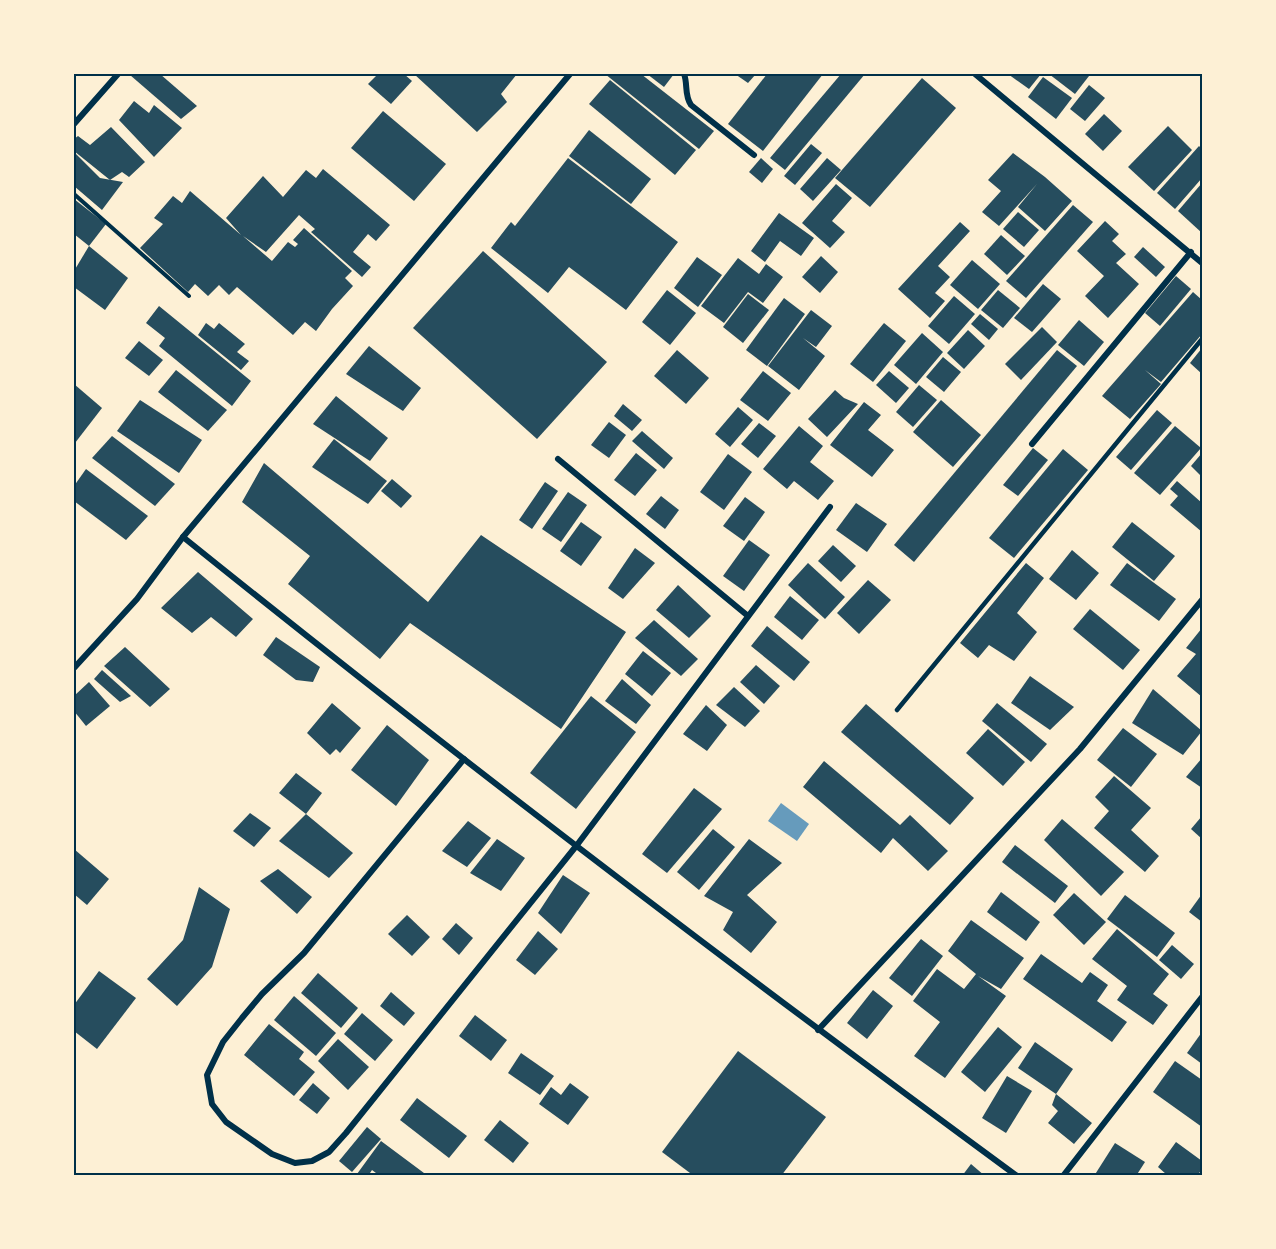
<svg xmlns="http://www.w3.org/2000/svg" width="1276" height="1249" viewBox="0 0 1276 1249" font-family="Poppins,sans-serif">
<style>
.water{fill:#669bbc}
.building{fill:#264d5e}
.lines{fill:none;stroke-linecap:round;stroke-linejoin:round}
.path{stroke:#003049;stroke-width:4}
.service{stroke:#003049;stroke-width:4.5}
.minor{stroke:#003049;stroke-width:6}
.neatline{fill:none;stroke:#003049;stroke-width:2}
</style>
<rect width="100%" height="100%" fill="#fdf0d5"/>
<!-- water -->
<polygon class="water" points="781,803 809,824 797,841 768,821"/>
<!-- building -->
<g class="building">
<polygon points="132,74 160,74 197,106 181,119 130,75"/>
<polygon points="378,74 404,74 412,81 391,104 368,84"/>
<polygon points="414,74 517,74 501,94 507,102 477,132"/>
<polygon points="605,74 641,74 714,131 699,149"/>
<polygon points="647,74 674,74 664,87"/>
<polygon points="735,74 756,74 748,83"/>
<polygon points="767,74 823,74 763,151 728,124"/>
<polygon points="841,74 865,74 785,170 770,158"/>
<polygon points="1008,74 1041,74 1029,89"/>
<polygon points="1049,74 1086,74 1089,76 1075,94"/>
<polygon points="1043,77 1072,98 1056,119 1028,97"/>
<polygon points="922,78 956,108 870,207 835,178"/>
<polygon points="610,80 696,150 675,175 589,104"/>
<polygon points="1089,85 1105,98 1085,121 1070,109"/>
<polygon points="134,101 149,113 154,105 182,128 154,157 119,120"/>
<polygon points="383,111 446,164 414,201 351,148"/>
<polygon points="1104,114 1122,131 1103,151 1085,134"/>
<polygon points="1168,126 1192,150 1154,191 1128,167"/>
<polygon points="111,127 145,162 129,177 122,172 110,180 74,151 74,139 78,136 90,145"/>
<polygon points="589,130 651,179 631,204 569,156"/>
<polygon points="811,144 822,153 795,185 784,176"/>
<polygon points="1199,146 1202,149 1202,178 1175,209 1157,193"/>
<polygon points="74,152 100,178 123,182 102,210 74,186"/>
<polygon points="1013,153 1045,177 1072,201 1045,231 1018,207 1037,184 999,226 982,212 1001,191 988,180"/>
<polygon points="568,158 678,242 626,310 569,267 548,293 491,248 511,222 515,226"/>
<polygon points="761,158 773,169 762,183 749,172"/>
<polygon points="827,158 841,170 813,201 800,189"/>
<polygon points="323,169 390,225 376,241 368,234 353,252 371,267 362,277 311,232 315,229 299,215 266,252 243,236 272,261 288,242 295,247 298,244 293,240 304,228 352,271 345,278 353,286 332,309 316,331 305,322 293,335 237,287 229,295 219,285 208,296 195,284 188,292 140,248 163,224 154,218 173,196 182,203 190,191 241,235 226,218 263,176 283,197 306,170 316,178"/>
<polygon points="1202,183 1202,233 1178,211"/>
<polygon points="836,184 852,198 832,221 845,232 830,248 802,223"/>
<polygon points="74,199 106,224 89,246 74,234"/>
<polygon points="1073,205 1093,222 1026,298 1006,281"/>
<polygon points="1018,212 1039,230 1024,247 1003,229"/>
<polygon points="779,213 814,238 801,256 780,241 765,262 751,251"/>
<polygon points="1105,221 1119,234 1112,241 1126,254 1116,263 1139,284 1108,318 1085,296 1104,276 1077,251"/>
<polygon points="960,222 970,231 938,266 950,277 935,293 945,301 930,318 898,289"/>
<polygon points="1001,235 1025,256 1007,275 984,254"/>
<polygon points="89,246 128,278 105,310 74,287 74,271"/>
<polygon points="1143,247 1165,267 1156,277 1134,257"/>
<polygon points="483,251 607,362 537,439 413,328"/>
<polygon points="821,256 838,272 820,293 802,277"/>
<polygon points="697,257 722,275 698,307 674,288"/>
<polygon points="738,258 759,274 766,264 783,277 763,303 748,292 724,323 701,306"/>
<polygon points="972,260 1000,284 978,309 950,285"/>
<polygon points="1176,276 1191,289 1160,326 1145,313"/>
<polygon points="1043,284 1061,299 1032,332 1014,318"/>
<polygon points="667,290 696,313 670,345 642,322"/>
<polygon points="998,290 1020,308 1003,328 981,310"/>
<polygon points="1193,292 1202,300 1202,334 1161,382 1145,370 1161,384 1130,419 1102,396"/>
<polygon points="748,294 769,310 743,343 723,327"/>
<polygon points="954,296 975,314 949,344 928,326"/>
<polygon points="784,298 805,314 767,366 746,350"/>
<polygon points="159,306 251,381 232,406 159,346 165,338 146,323"/>
<polygon points="811,310 832,326 816,347 803,338 825,356 799,390 768,366"/>
<polygon points="980,314 998,329 989,340 971,324"/>
<polygon points="1079,320 1104,342 1084,366 1058,345"/>
<polygon points="206,323 214,329 219,323 245,344 237,352 249,361 241,370 198,335"/>
<polygon points="884,323 906,341 873,382 850,364"/>
<polygon points="1042,327 1057,342 1021,380 1005,364"/>
<polygon points="968,330 985,346 964,369 947,353"/>
<polygon points="922,333 943,352 916,384 894,365"/>
<polygon points="139,341 163,360 149,376 125,358"/>
<polygon points="369,346 421,388 403,411 346,374"/>
<polygon points="1202,348 1202,374 1190,363"/>
<polygon points="677,350 709,378 686,404 654,376"/>
<polygon points="1057,350 1077,366 914,562 894,545"/>
<polygon points="943,357 961,372 944,392 926,377"/>
<polygon points="176,370 227,410 208,431 158,392"/>
<polygon points="763,371 791,393 768,421 740,400"/>
<polygon points="889,371 909,388 896,403 876,385"/>
<polygon points="74,384 102,408 75,443 74,442"/>
<polygon points="919,385 937,400 913,427 896,412"/>
<polygon points="835,390 844,398 858,404 827,437 808,419"/>
<polygon points="336,396 388,438 370,461 313,424"/>
<polygon points="140,400 202,440 179,473 117,431"/>
<polygon points="941,400 981,435 953,467 913,432"/>
<polygon points="864,402 881,415 868,430 894,450 872,477 830,445"/>
<polygon points="623,404 642,420 632,431 614,416"/>
<polygon points="738,407 753,420 730,447 715,434"/>
<polygon points="1157,410 1172,423 1131,470 1116,457"/>
<polygon points="609,422 626,435 609,458 591,445"/>
<polygon points="759,423 776,436 758,458 741,444"/>
<polygon points="799,426 823,446 810,462 834,481 818,500 794,481 787,489 763,469"/>
<polygon points="1175,426 1201,448 1160,495 1134,473"/>
<polygon points="642,431 673,458 664,469 632,441"/>
<polygon points="112,436 175,484 155,506 92,458"/>
<polygon points="334,439 387,481 368,504 312,467"/>
<polygon points="1033,448 1048,460 1018,496 1003,485"/>
<polygon points="1063,449 1088,470 1014,558 989,538"/>
<polygon points="636,453 657,470 635,496 614,480"/>
<polygon points="1202,453 1202,477 1191,466"/>
<polygon points="728,454 752,472 724,510 700,492"/>
<polygon points="264,463 428,602 481,535 626,632 561,729 410,623 380,659 288,584 310,556 242,502"/>
<polygon points="86,469 148,516 126,540 74,501 74,486"/>
<polygon points="392,479 412,496 401,508 381,491"/>
<polygon points="1177,481 1202,503 1202,532 1170,505 1178,496 1170,489"/>
<polygon points="545,482 558,491 532,529 519,520"/>
<polygon points="568,492 587,505 561,542 542,529"/>
<polygon points="661,496 679,510 665,529 646,514"/>
<polygon points="745,497 765,512 744,541 723,526"/>
<polygon points="856,503 887,524 867,552 836,530"/>
<polygon points="581,522 602,537 581,566 560,551"/>
<polygon points="1132,522 1175,556 1154,581 1112,547"/>
<polygon points="749,540 770,555 744,591 723,576"/>
<polygon points="833,545 856,566 841,582 818,561"/>
<polygon points="635,548 655,563 623,599 608,588"/>
<polygon points="1072,550 1099,573 1076,600 1049,579"/>
<polygon points="808,563 845,597 825,619 788,585"/>
<polygon points="1026,563 1044,578 1017,613 1037,632 1014,661 989,645 978,658 960,643"/>
<polygon points="1127,563 1176,599 1159,621 1110,585"/>
<polygon points="198,572 253,619 236,637 211,617 192,633 161,608"/>
<polygon points="868,580 891,600 859,634 837,613"/>
<polygon points="678,585 711,616 689,638 656,610"/>
<polygon points="790,596 819,620 802,640 774,617"/>
<polygon points="1090,609 1140,650 1123,670 1073,629"/>
<polygon points="654,620 698,659 681,676 635,638"/>
<polygon points="767,626 810,662 794,681 751,646"/>
<polygon points="1202,628 1202,697 1177,676 1196,654 1186,648"/>
<polygon points="276,637 320,667 313,682 296,680 263,655"/>
<polygon points="125,647 170,689 150,707 104,666"/>
<polygon points="643,651 671,673 652,696 625,674"/>
<polygon points="756,665 780,686 764,704 740,682"/>
<polygon points="102,670 131,696 120,702 94,679"/>
<polygon points="1030,676 1074,707 1050,730 1011,703"/>
<polygon points="622,679 651,705 636,724 605,701"/>
<polygon points="89,682 110,706 86,726 74,711 74,696"/>
<polygon points="734,687 760,711 745,727 716,705"/>
<polygon points="1153,689 1202,731 1183,755 1132,723"/>
<polygon points="591,696 636,732 576,809 530,773"/>
<polygon points="332,703 361,728 340,753 336,749 330,755 307,733"/>
<polygon points="997,703 1047,744 1031,762 982,721"/>
<polygon points="866,704 974,798 950,825 841,732"/>
<polygon points="706,705 727,725 707,751 683,734"/>
<polygon points="387,725 429,760 396,806 351,770"/>
<polygon points="1123,728 1157,754 1131,787 1097,760"/>
<polygon points="988,729 1025,762 1003,786 966,753"/>
<polygon points="1202,758 1202,788 1186,777"/>
<polygon points="824,761 900,825 910,815 948,851 928,871 893,838 881,853 803,787"/>
<polygon points="296,773 322,793 306,814 279,793"/>
<polygon points="1114,776 1151,808 1131,830 1159,856 1145,872 1094,828 1109,811 1095,797"/>
<polygon points="694,788 722,809 667,873 642,854"/>
<polygon points="250,813 271,828 254,847 233,831"/>
<polygon points="306,814 353,853 329,878 279,841"/>
<polygon points="1202,816 1202,839 1191,829"/>
<polygon points="1062,819 1124,872 1101,896 1044,840"/>
<polygon points="468,821 491,838 467,867 442,851"/>
<polygon points="713,829 735,847 699,890 677,872"/>
<polygon points="497,839 525,858 501,891 470,873"/>
<polygon points="749,839 782,863 747,895 777,922 751,953 723,930 733,912 704,896"/>
<polygon points="1015,845 1068,886 1055,903 1002,862"/>
<polygon points="74,849 109,879 87,905 74,894"/>
<polygon points="278,869 312,897 297,914 260,881"/>
<polygon points="563,875 590,893 561,934 538,913"/>
<polygon points="199,887 230,909 212,967 177,1006 147,979 183,940"/>
<polygon points="1001,892 1040,922 1026,941 987,912"/>
<polygon points="1074,893 1106,922 1084,945 1053,915"/>
<polygon points="1202,894 1202,922 1189,912"/>
<polygon points="1125,895 1175,933 1157,957 1107,919"/>
<polygon points="407,915 430,937 412,956 388,934"/>
<polygon points="971,920 1024,958 1001,989 978,976 1006,996 945,1078 914,1056 940,1022 913,1001 937,969 964,989 976,974 948,951"/>
<polygon points="456,923 473,938 459,955 442,939"/>
<polygon points="1117,929 1169,974 1153,994 1168,1005 1153,1025 1117,1000 1127,986 1092,959"/>
<polygon points="538,931 558,949 535,975 516,960"/>
<polygon points="921,939 943,956 912,996 889,978"/>
<polygon points="1172,945 1194,964 1181,979 1159,960"/>
<polygon points="1041,954 1082,983 1090,972 1108,985 1097,1001 1127,1022 1112,1042 1023,979"/>
<polygon points="99,971 136,998 97,1049 74,1031 74,1005"/>
<polygon points="318,973 358,1008 341,1028 301,993"/>
<polygon points="873,990 893,1006 867,1039 847,1023"/>
<polygon points="391,992 415,1013 404,1026 380,1006"/>
<polygon points="294,996 336,1033 316,1056 274,1020"/>
<polygon points="362,1013 393,1040 375,1061 344,1034"/>
<polygon points="475,1015 507,1040 491,1061 459,1036"/>
<polygon points="269,1024 304,1052 299,1059 315,1072 294,1096 244,1055"/>
<polygon points="998,1027 1022,1047 985,1092 961,1072"/>
<polygon points="1202,1032 1202,1064 1187,1053"/>
<polygon points="338,1039 369,1067 348,1090 318,1061"/>
<polygon points="1035,1042 1073,1069 1056,1094 1018,1068"/>
<polygon points="738,1051 826,1117 781,1176 694,1176 662,1152"/>
<polygon points="521,1053 554,1076 540,1095 508,1073"/>
<polygon points="1175,1061 1202,1080 1202,1127 1153,1092"/>
<polygon points="1007,1076 1032,1091 1006,1133 982,1118"/>
<polygon points="313,1083 330,1098 317,1114 299,1100"/>
<polygon points="570,1083 589,1097 568,1125 539,1104 551,1087 561,1095"/>
<polygon points="1056,1094 1092,1123 1074,1144 1048,1123 1058,1111 1052,1105"/>
<polygon points="417,1098 467,1136 449,1158 400,1120"/>
<polygon points="500,1120 529,1143 513,1163 484,1140"/>
<polygon points="367,1127 381,1139 352,1172 339,1161"/>
<polygon points="381,1141 428,1176 380,1176 372,1170 368,1176 357,1174"/>
<polygon points="1176,1142 1202,1161 1202,1169 1197,1176 1165,1176 1166,1174 1158,1167"/>
<polygon points="1115,1143 1145,1162 1136,1176 1094,1176"/>
<polygon points="971,1164 985,1176 962,1176"/>
</g>
<g class="lines">
<!-- path -->
<polyline class="path" points="74,194 189,296"/>
<!-- service -->
<polyline class="service" points="897,710 1202,339"/>
<!-- minor -->
<g class="minor">
<path d="M684 74C688 84 684 95 691 105L754 155"/>
<polyline points="975,74 1202,263"/>
<polyline points="74,124 118,74"/>
<polyline points="1032,444 1191,252"/>
<polyline points="558,459 748,616"/>
<path d="M183 537C456 757 735 969 1017 1176"/>
<polyline points="74,668 137,599 183,537 570,74"/>
<polyline points="464,759 304,953 262,994 242,1018 223,1042 207,1075 212,1104 226,1122 272,1154 295,1163 312,1161 329,1152 346,1133 577,845 830,507"/>
<polyline points="818,1030 1080,749 1202,600"/>
<polyline points="1063,1176 1202,997"/>
</g>
</g>
<!-- border -->
<rect width="1276" height="1249" fill="none" stroke="#fdf0d5" stroke-width="150"/>
<rect x="75" y="75" width="1126" height="1099" class="neatline"/>
</svg>
